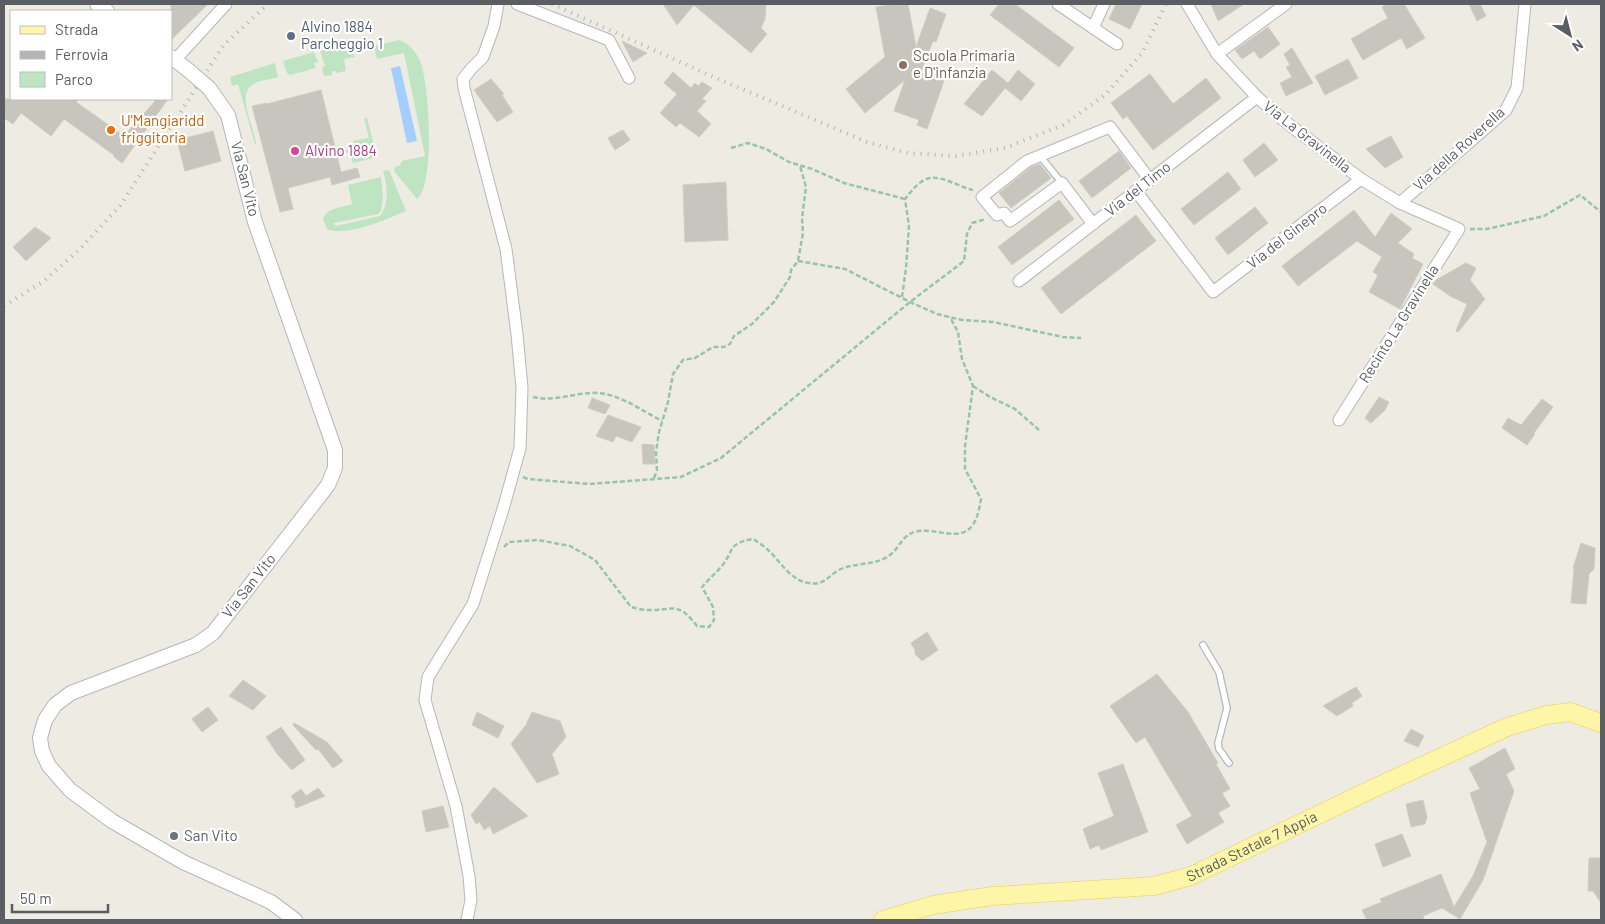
<svg xmlns="http://www.w3.org/2000/svg" width="1605" height="924" viewBox="0 0 1605 924" font-family="Barlow,sans-serif">
<style>
.green{fill:#bee4c1}
.water{fill:#a2cffd}
.building{fill:#c8c5bf;stroke:#d1cdc0}
.lines{fill:none;stroke-linecap:round;stroke-linejoin:round}
.service-casing{stroke:#b4b7bc;stroke-width:8}
.minor-casing{stroke:#b4b7bc;stroke-width:13}
.tertiary-casing{stroke:#b4b7bc;stroke-width:16}
.primary-casing{stroke:#edce5a;stroke-width:19}
.path{stroke:#98c4a8;stroke-width:2.5;stroke-dasharray:5 2.5;stroke-linecap:butt}
.service{stroke:#fff;stroke-width:5.5}
.minor{stroke:#fff;stroke-width:11}
.tertiary{stroke:#fff;stroke-width:14}
.primary{stroke:#fdf5a7;stroke-width:18}
.rail{stroke:#b3b4b4;stroke-width:4;stroke-dasharray:1 6;stroke-linecap:butt}
.tertiary-bridge-casing{stroke:#b4b7bc;stroke-width:16;stroke-linecap:butt}
.tertiary-bridge{stroke:#fff;stroke-width:14}
.service-dot{fill:#5c6f8a;stroke:#fff;stroke-width:2}
.education-dot{fill:#8d6e63;stroke:#fff;stroke-width:2}
.food-dot{fill:#e8710a;stroke:#fff;stroke-width:2}
.hotel-dot{fill:#d1479c;stroke:#fff;stroke-width:2}
.worship-dot{fill:#6b7280;stroke:#fff;stroke-width:2}
.labels{text-anchor:middle;stroke-width:4.5;stroke-linejoin:round;paint-order:stroke}
.service-label{font-size:15px;fill:#4e5e75;stroke:#fff;text-anchor:start}
.education-label{font-size:15px;fill:#785e54;stroke:#fff;text-anchor:start}
.food-label{font-size:15px;fill:#c56008;stroke:#fff;text-anchor:start}
.street-label{font-size:15px;fill:#5a5d62;stroke:#fff}
.hotel-label{font-size:15px;fill:#b23c85;stroke:#fff;text-anchor:start}
.worship-label{font-size:15px;fill:#5b616d;stroke:#fff;text-anchor:start}
</style>
<rect width="100%" height="100%" fill="#edebe2"/>
<!-- green -->
<g class="green">
<path d="M399 40C409 44 415 50 420 61 429 81 436 185 417 199L395 172 394 168 400 165 402 161 425 156 404 53 377 59 374 46Z"/>
<polygon points="345,44 355,57 344,59 346,71 336,73 335,71 332,71 332,75 324,76 322,68 325,66 320,51"/>
<polygon points="314,52 318,62 314,63 316,68 290,75 287,73 283,61"/>
<path d="M275 63 278 77C270 80 258 80 252 85 236 97 255 128 256 144H255L238 84 232 86 230 77Z"/>
<polygon points="364,118 367,118 377,157 353,163 350,152 342,154 341,151 355,148 353,141 369,138"/>
<path d="M389 170 406 211C387 219 347 237 327 229L323 219C327 207 342 208 352 204L348 185 381 177 383 196 381 211 378 214 334 223V224L336 226 380 216C390 204 387 185 383 171Z"/>
</g>
<!-- water -->
<polygon class="water" points="400,66 417,141 407,143 391,68"/>
<!-- building -->
<g class="building">
<polygon points="171,4 208,4 171,40"/>
<polygon points="663,4 766,4 765,19 761,28 767,34 751,53 694,5 677,25"/>
<polygon points="894,4 908,4 916,47 930,8 946,14 936,42 933,41 921,72 944,81 927,129 917,125 919,120 894,111 905,80 865,113 846,89 885,57 876,7"/>
<polygon points="999,4 1015,4 1074,48 1059,67 990,15"/>
<polygon points="1116,4 1142,4 1130,29 1109,19"/>
<polygon points="1211,4 1244,4 1218,21"/>
<polygon points="1387,4 1404,4 1425,38 1407,49 1401,38 1363,60 1351,39 1388,18 1382,7"/>
<polygon points="1469,4 1480,4 1486,16 1477,21"/>
<polygon points="1268,27 1280,44 1260,59 1254,51 1242,59 1235,50"/>
<polygon points="622,41 647,53 633,62"/>
<polygon points="1292,48 1313,83 1286,96 1280,83 1292,77 1286,67 1290,65 1284,54"/>
<polygon points="1348,59 1358,78 1325,95 1315,76"/>
<polygon points="992,70 1008,83 1018,70 1035,84 1021,101 1005,88 982,116 964,104"/>
<polygon points="673,72 691,88 695,83 698,86 702,82 712,88 702,99 706,101 697,111 711,124 699,137 680,123 676,127 660,113 677,94 664,83"/>
<polygon points="1150,74 1173,104 1206,78 1221,98 1153,150 1127,116 1123,119 1111,103"/>
<polygon points="491,79 504,94 502,95 513,112 497,122 474,90"/>
<polygon points="321,90 341,172 357,168 360,177 332,185 330,177 288,188 293,209 280,212 252,106 267,103 267,104"/>
<polygon points="4,99 78,99 76,102 124,136 157,99 168,99 122,163 113,156 114,155 64,119 51,136 21,113 13,124 4,118"/>
<polygon points="623,130 630,140 615,150 608,138"/>
<polygon points="213,131 221,161 185,171 177,140"/>
<polygon points="1391,136 1403,157 1385,168 1366,149"/>
<polygon points="1264,143 1278,160 1255,177 1243,160"/>
<polygon points="1119,151 1131,168 1092,198 1079,181"/>
<polygon points="1040,164 1051,178 1011,208 999,193 1031,167"/>
<polygon points="1228,172 1241,189 1194,225 1181,209"/>
<polygon points="726,182 728,240 685,242 683,185"/>
<polygon points="1059,200 1074,219 1012,265 998,247"/>
<polygon points="1255,207 1268,223 1228,255 1215,238"/>
<polygon points="1354,210 1375,237 1391,213 1412,229 1398,243 1414,254 1412,258 1423,264 1400,309 1369,292 1378,275 1373,272 1382,257 1357,241 1298,286 1282,266"/>
<polygon points="1136,215 1156,241 1061,314 1041,288"/>
<polygon points="35,227 51,238 26,261 13,247"/>
<polygon points="1466,263 1476,268 1470,280 1485,299 1458,332 1456,331 1467,304 1450,296 1433,284 1436,280"/>
<polygon points="1379,397 1389,402 1385,410 1371,423 1365,418"/>
<polygon points="592,398 610,405 605,414 588,408"/>
<polygon points="1542,399 1553,407 1534,433 1535,434 1527,445 1502,428 1508,418 1521,425"/>
<polygon points="608,415 641,427 632,442 616,436 613,442 596,436"/>
<polygon points="642,444 654,445 655,464 643,464"/>
<polygon points="1581,543 1595,548 1594,569 1589,574 1586,604 1571,603 1574,569 1573,568"/>
<polygon points="927,632 938,650 922,661 915,654 915,650 911,643"/>
<polygon points="1157,674 1188,712 1218,763 1216,764 1230,789 1222,793 1230,806 1218,813 1224,822 1187,844 1176,825 1192,816 1145,737 1136,743 1110,706"/>
<polygon points="243,680 266,696 253,710 229,696"/>
<polygon points="1356,687 1362,696 1352,703 1353,706 1337,716 1323,706"/>
<polygon points="208,707 218,720 202,732 192,719"/>
<polygon points="477,712 504,726 498,738 472,725"/>
<polygon points="532,712 560,721 566,737 552,754 559,774 537,783 511,744 526,725"/>
<polygon points="294,723 327,742 343,761 333,768 318,749 316,750 293,725"/>
<polygon points="281,727 305,760 292,770 278,755 266,737"/>
<polygon points="1411,729 1424,736 1418,747 1404,741"/>
<polygon points="1505,748 1515,769 1506,774 1514,791 1483,880 1460,919 1442,908 1423,916 1424,920 1367,920 1362,910 1382,902 1380,899 1441,874 1454,907 1473,876 1487,842 1470,793 1480,789 1469,768"/>
<polygon points="1123,764 1148,832 1101,850 1099,845 1090,849 1083,829 1114,816 1098,773"/>
<polygon points="494,787 528,816 493,834 490,826 484,830 480,822 476,824 471,815"/>
<polygon points="318,788 325,796 296,808 294,804 296,803 291,796 301,789 306,796"/>
<polygon points="1423,800 1427,817 1425,824 1411,827 1406,804"/>
<polygon points="443,806 449,827 426,832 422,811"/>
<polygon points="1402,834 1411,856 1383,867 1375,844"/>
<polygon points="1589,858 1601,858 1601,903 1593,891 1588,891"/>
</g>
<g class="lines">
<!-- service casing -->
<g class="service-casing">
<g id="service">
<polyline points="1040,156 1062,183"/>
<polyline points="1203,645 1219,672 1227,708 1218,743 1219,749 1229,763"/>
</g>
</g>
<!-- minor casing -->
<g class="minor-casing">
<g id="minor">
<polyline points="517,4 609,40 629,78"/>
<polyline points="1058,4 1117,44"/>
<polyline points="1187,4 1217,54 1257,97 1287,123 1361,179 1400,203 1459,229 1339,420"/>
<polyline points="1093,28 1104,4"/>
<polyline points="1217,54 1286,4"/>
<polyline points="175,60 226,4"/>
<polyline points="1136,191 1213,292 1361,179"/>
<polyline points="1400,203 1506,110 1517,88 1525,4"/>
<polyline points="1093,224 1062,183 1010,221 1004,213 997,215 982,197 1027,161 1110,127 1150,180"/>
<polyline points="1019,281 1257,97"/>
<polyline points="467,920 471,900 469,876 456,806 425,700 428,677 473,604 504,506 520,448 522,388 517,334 506,249 464,88 463,79 471,69 483,57 494,26 498,4"/>
</g>
</g>
<!-- tertiary casing -->
<g class="tertiary-casing">
<g id="tertiary">
<polyline points="97,4 107,11"/>
<polyline points="171,57 188,70"/>
<polyline points="209,88 228,115 255,222 335,450 335,468 328,485 213,633 196,645 71,693 55,705 45,720 40,738 42,751 49,766 70,790 112,821 183,862 271,902 295,920"/>
</g>
</g>
<!-- primary casing -->
<g class="primary-casing">
<g id="primary">
<path id="s1" d="M883 920 933 905 992 896 1154 886 1191 876 1372 789 1507 727 1546 715 1570 712 1601 723"/>
</g>
</g>
<!-- path -->
<g class="path">
<polyline points="731,148 748,143 766,149 789,162 812,169 844,183 905,199"/>
<polyline points="1470,229 1487,229 1544,216 1580,195 1601,212"/>
<polyline points="798,261 845,269 910,302 937,314 962,320 993,322 1063,337 1081,338"/>
<path d="M902 297 906 268 909 226 905 199C910 193 915 186 921 182 936 170 957 187 973 190"/>
<polyline points="973,386 990,397 1015,409 1039,430"/>
<path d="M533 397C552 402 571 394 591 393 615 391 641 410 662 421"/>
<polyline points="523,477 528,479 589,484 681,477 721,458 910,302 964,261 967,234 972,223 986,219"/>
<polyline points="654,478 657,470 656,452 659,432 668,402 673,374 683,360 695,358 713,347 724,347 730,344 734,336 752,324 774,302 790,277 791,270 798,261 803,233 802,218 806,187 800,166"/>
<path d="M504 547 509 542 538 540 570 546 595 560 631 607C636 608 642 610 647 610 674 611 677 600 697 626L709 627 714 620 713 607 702 587C708 580 715 574 721 567 734 552 727 543 753 539 758 542 764 546 768 550 781 562 791 581 809 583 824 586 828 576 839 570 855 562 876 566 890 555 897 550 901 540 908 535 926 523 952 541 968 530 977 523 979 510 981 499L965 469V446L973 386 962 359 958 332 950 317"/>
</g>
<!-- service -->
<use href="#service" class="service"/>
<!-- minor -->
<use href="#minor" class="minor"/>
<!-- tertiary -->
<use href="#tertiary" class="tertiary"/>
<!-- primary -->
<use href="#primary" class="primary"/>
<!-- rail -->
<g class="rail">
<polyline points="552,4 709,75 867,142 908,153 956,156 1005,148 1063,125 1105,95 1142,53 1166,4"/>
<polyline points="4,306 44,281 81,248 120,206 223,46 268,4"/>
</g>
<!-- tertiary-bridge casing -->
<g class="tertiary-bridge-casing">
<polyline id="tertiary-bridge" points="188,70 209,88"/>
</g>
<!-- tertiary-bridge -->
<use href="#tertiary-bridge" class="tertiary-bridge"/>
</g>
<!-- markers -->
<circle class="service-dot" cx="291" cy="36" r="5"/>
<circle class="education-dot" cx="903" cy="65" r="5"/>
<circle class="food-dot" cx="111" cy="130" r="5"/>
<circle class="hotel-dot" cx="295" cy="151" r="5"/>
<circle class="worship-dot" cx="174" cy="836" r="5"/>
<g class="labels">
<!-- service labels -->
<g class="service-label">
<text x="301" y="32">Alvino 1884<tspan x="301" dy="17">Parcheggio 1</tspan></text>
</g>
<!-- education labels -->
<g class="education-label">
<text x="913" y="61">Scuola Primaria<tspan x="913" dy="17">e D'infanzia</tspan></text>
</g>
<!-- food labels -->
<g class="food-label">
<text x="121" y="126">U'Mangiaridd<tspan x="121" dy="17">friggitoria</tspan></text>
</g>
<!-- street labels -->
<g class="street-label">
<text transform="translate(1307 137) rotate(38)" y="5">Via La Gravinella</text>
<text transform="translate(1459 149) rotate(-42)" y="5">Via della Roverella</text>
<text transform="translate(245 179) rotate(76)" y="5">Via San Vito</text>
<text transform="translate(1138 189) rotate(-38)" y="5">Via del Timo</text>
<text transform="translate(1287 236) rotate(-38)" y="5">Via del Ginepro</text>
<text transform="translate(1399 324) rotate(-58)" y="5">Recinto La Gravinella</text>
<text transform="translate(249 586) rotate(-52)" y="5">Via San Vito</text>
<text dy="5" stroke="none"><textPath href="#s1" startOffset="380">Strada Statale 7 Appia</textPath></text>
</g>
<!-- hotel labels -->
<g class="hotel-label">
<text x="305" y="156">Alvino 1884</text>
</g>
<!-- worship labels -->
<g class="worship-label">
<text x="184" y="841">San Vito</text>
</g>
</g>
<!-- border -->
<rect width="1605" height="924" fill="none" stroke="#5a5d62" stroke-width="10"/>
<!-- legend -->
<rect x="10" y="10" width="162" height="90" fill="#ffffff" stroke="#bdbec0"/>
<rect x="20" y="26" width="25" height="8" fill="#fdf5a7" stroke="#bdbec0"/>
<text x="55" y="35" font-size="15" fill="#5a5d62">Strada</text>
<rect x="20" y="51" width="25" height="8" fill="#b3b4b4" stroke="#bdbec0"/>
<text x="55" y="60" font-size="15" fill="#5a5d62">Ferrovia</text>
<rect x="20" y="72" width="25" height="15" fill="#bee4c1" stroke="#bdbec0"/>
<text x="55" y="85" font-size="15" fill="#5a5d62">Parco</text>
<!-- north arrow -->
<g transform="translate(1570 35) rotate(144)" stroke="#ffffff" stroke-width="4" paint-order="stroke">
<path d="M0-4L9 19L0 12L-9 19Z" fill="#5a5d62"/>
<text y="-8" font-size="14" font-weight="bold" text-anchor="middle" fill="#5a5d62">N</text>
</g>
<!-- scale -->
<path d="M12 904v8h96v-8" fill="none" stroke="#5a5d62" stroke-width="2.5"/>
<text x="20" y="904" font-size="15" fill="#5a5d62" stroke="#ffffff" stroke-width="4" paint-order="stroke">50 m</text>
</svg>
